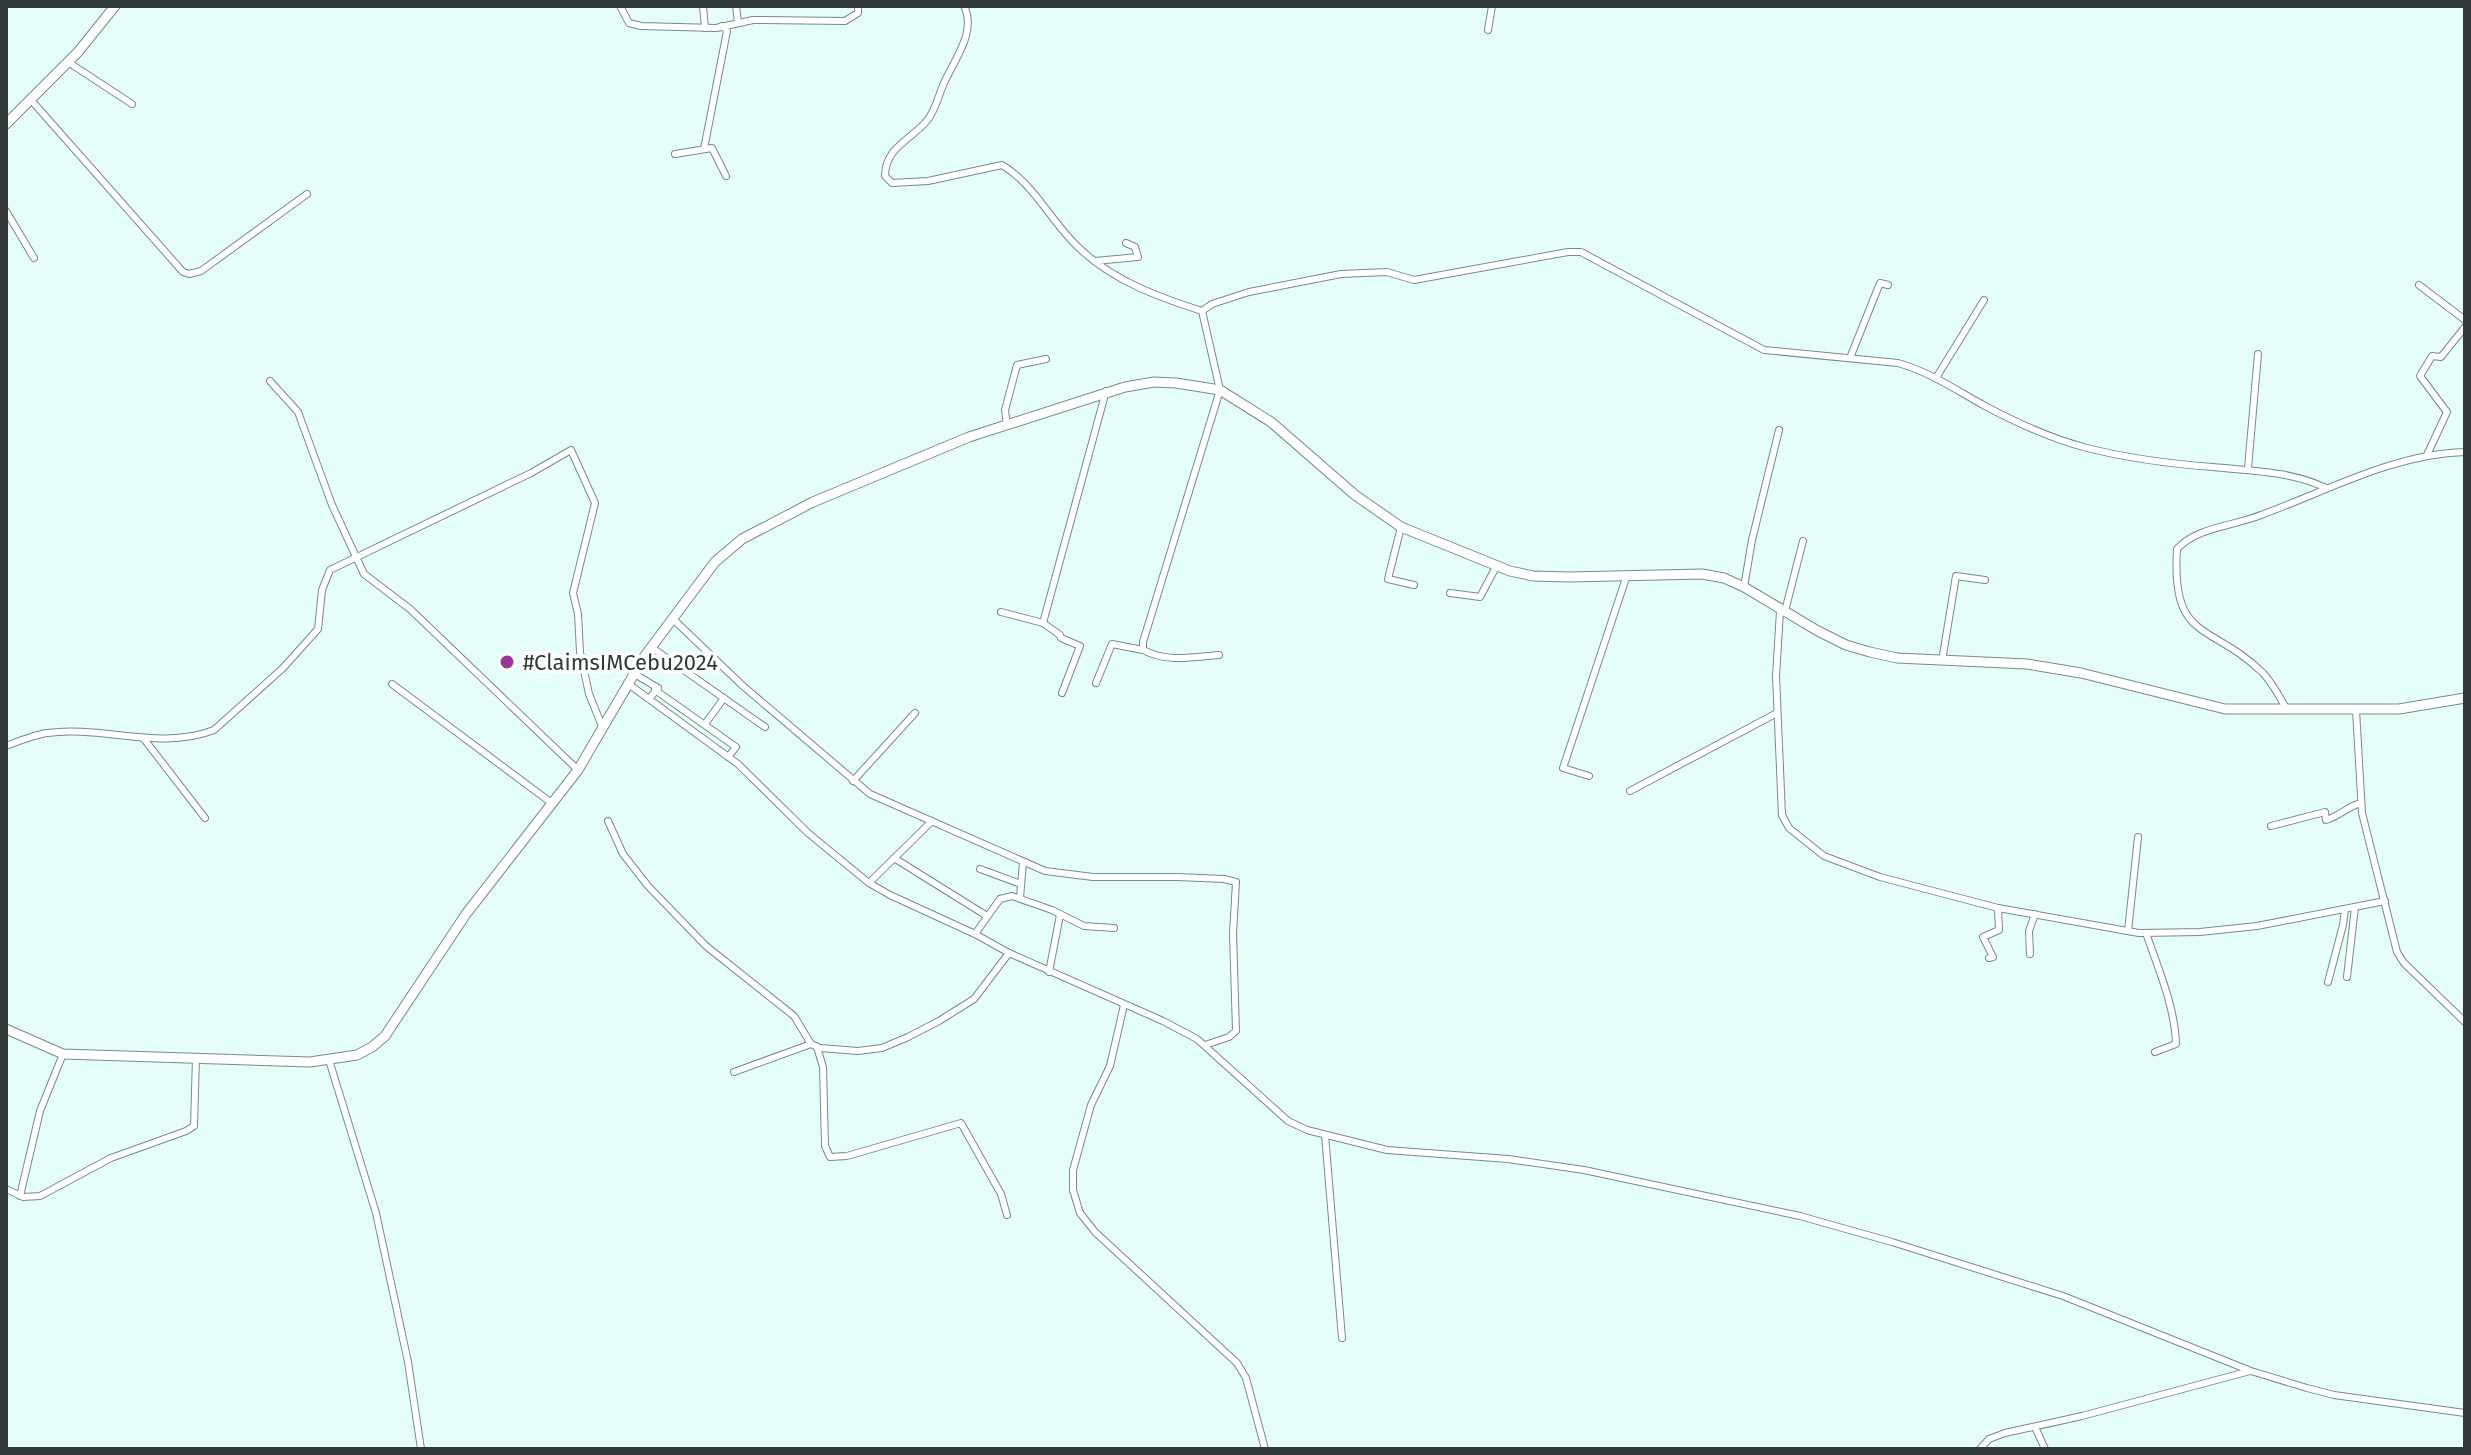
<svg xmlns="http://www.w3.org/2000/svg" width="2471" height="1455" viewBox="0 0 2471 1455" font-family="'Fira Sans',sans-serif">
<style>
.lines{fill:none;stroke-linecap:round;stroke-linejoin:round}
.street-casing{stroke:#768c88;stroke-width:8}
.secondary-casing{stroke:#768c88;stroke-width:11}
.street{stroke:#fff;stroke-width:6}
.secondary{stroke:#fff;stroke-width:9}
.poi-dot{fill:#9e3496;stroke:#fff;stroke-width:3}
.labels{text-anchor:middle;stroke-width:7;stroke-linejoin:round;paint-order:stroke}
.poi-label{font-size:22px;fill:#303938;stroke:#fff;text-anchor:start}
</style>
<rect width="100%" height="100%" fill="#e6fefa"/>
<g class="lines">
<!-- street casing -->
<g class="street-casing">
<g id="street">
<polyline points="620,6 629,23 641,26 716,28 753,20 845,21 858,13 858,6"/>
<polyline points="703,6 705,28"/>
<polyline points="736,6 738,23"/>
<path d="M964 6C977 32 954 60 944 83 939 94 936 108 929 118 914 139 885 146 885 176L892 183 928 181 1002 165C1033 183 1051 221 1077 246 1111 280 1158 297 1202 311L1220 390 1143 642V650C1168 663 1193 657 1219 655"/>
<polyline points="1488,30 1492,6"/>
<polyline points="68,62 132,104"/>
<polyline points="31,100 183,272 189,274 201,271 307,194"/>
<polyline points="704,149 727,31 722,26"/>
<polyline points="675,154 712,148 726,176"/>
<polyline points="6,211 34,258"/>
<polyline points="1095,261 1138,257 1135,247 1126,243"/>
<polyline points="2419,285 2465,320"/>
<path d="M1202 311 1212 304 1249 292 1341 274 1387 272 1414 280 1568 252H1581L1764 350 1898 363C1930 372 1956 390 1985 406 2017 423 2052 439 2087 448 2127 458 2172 464 2213 467 2252 471 2290 471 2326 488"/>
<polyline points="1850,358 1880,283 1888,285"/>
<polyline points="1936,378 1984,300"/>
<polyline points="270,381 298,412 332,505 364,574 410,609 578,770"/>
<polyline points="1007,426 1005,410 1017,365 1046,359"/>
<polyline points="2427,455 2447,412 2420,376 2432,356 2441,357 2465,327"/>
<polyline points="2248,468 2258,354"/>
<polyline points="1401,527 1388,579 1414,585"/>
<polyline points="1744,587 1752,540 1779,430"/>
<polyline points="1450,593 1480,597 1496,567"/>
<polyline points="1780,611 1776,676 1782,815 1789,828 1824,856 1880,877 1998,908 2139,933 2200,932 2257,926 2385,901"/>
<polyline points="1785,611 1803,541"/>
<polyline points="1001,612 1043,623 1060,635 1061,638 1080,646 1062,693"/>
<polyline points="672,618 743,686 870,794 1045,871 1093,877 1177,877 1224,879 1236,882 1233,933 1236,1031 1229,1037 1205,1045"/>
<polyline points="1043,623 1106,391"/>
<polyline points="651,647 765,727"/>
<polyline points="1942,661 1956,576 1985,580"/>
<polyline points="633,673 658,688 649,699"/>
<polyline points="627,683 738,764 808,833 869,883 890,895 975,934 1009,953 1163,1021 1197,1039 1288,1121 1307,1130 1387,1150 1508,1159 1584,1170 1800,1216 1892,1242 2063,1296 2251,1371 2307,1388 2334,1395 2465,1413"/>
<polyline points="1096,683 1112,644 1143,650"/>
<polyline points="392,684 553,804"/>
<polyline points="655,690 736,747 728,757"/>
<path d="M2287 710C2280 697 2273 684 2263 673 2211 622 2171 643 2177 549 2197 527 2234 526 2261 515 2327 491 2393 454 2465 452"/>
<polyline points="2356,710 2362,813 2397,952 2404,963 2465,1022"/>
<polyline points="705,724 724,698"/>
<polyline points="144,739 205,818"/>
<path d="M6 746C19 741 34 735 47 733 102 725 160 751 214 730L283 668 318 629 322 590 330 570 531 473 571 450 595 503 573 593 578 614 580 652 589 694 602 726"/>
<polyline points="1589,776 1563,768 1627,575"/>
<polyline points="853,781 915,713"/>
<polyline points="1630,791 1777,713"/>
<polyline points="608,821 623,854 648,886 706,946 794,1016 811,1044 820,1048 858,1051 882,1048 908,1037 939,1021 974,999 1009,953"/>
<path d="M2271 826 2325 812 2326 820C2340 816 2348 806 2361 803"/>
<polyline points="894,858 987,916"/>
<polyline points="980,869 1021,884"/>
<polyline points="869,883 932,821"/>
<polyline points="1020,898 1023,862"/>
<polyline points="2128,931 2138,837"/>
<path d="M2146 933C2158 968 2175 1007 2176 1044L2155 1052"/>
<polyline points="975,934 1000,899 1012,896 1052,910 1084,926 1114,928"/>
<polyline points="2030,954 2029,931 2035,914"/>
<polyline points="1989,958 1993,957 1983,937 1999,930 1998,908"/>
<polyline points="1049,972 1060,915"/>
<polyline points="2347,977 2355,907"/>
<polyline points="2328,982 2343,925 2345,909"/>
<polyline points="1124,1005 1110,1066 1091,1105 1073,1170 1073,1190 1080,1213 1095,1232 1237,1363 1246,1378 1265,1449"/>
<polyline points="817,1047 823,1067 825,1146 830,1157 847,1156 961,1123 1001,1194 1007,1215"/>
<polyline points="329,1060 376,1213 408,1362 421,1449"/>
<polyline points="734,1072 811,1044"/>
<polyline points="1325,1135 1342,1338"/>
<polyline points="6,1189 23,1197 40,1196 111,1158 186,1131 194,1126 196,1057"/>
<polyline points="20,1196 40,1111 63,1054"/>
<polyline points="2035,1427 2045,1449"/>
<polyline points="1980,1449 1989,1439 2005,1433 2082,1416 2250,1371"/>
</g>
</g>
<!-- secondary casing -->
<g class="secondary-casing">
<g id="secondary">
<polyline points="6,124 78,52 115,6"/>
<polyline points="6,1029 63,1054 310,1062 357,1055 372,1047 385,1036 466,914 578,770 644,657 715,562 742,539 813,502 969,437 1125,387 1154,382 1176,383 1220,390 1271,422 1355,495 1401,527 1510,571 1533,576 1569,577 1702,574 1724,578 1744,587 1818,631 1846,645 1870,652 1897,658 2027,664 2081,673 2225,709 2399,709 2465,698"/>
</g>
</g>
<!-- street -->
<use href="#street" class="street"/>
<!-- secondary -->
<use href="#secondary" class="secondary"/>
</g>
<!-- markers -->
<circle class="poi-dot" cx="507" cy="662" r="8"/>
<g class="labels">
<!-- poi labels -->
<g class="poi-label">
<text x="523" y="670">#ClaimsIMCebu2024</text>
</g>
</g>
<!-- border -->
<rect width="2471" height="1455" fill="none" stroke="#303938" stroke-width="16"/>
</svg>
